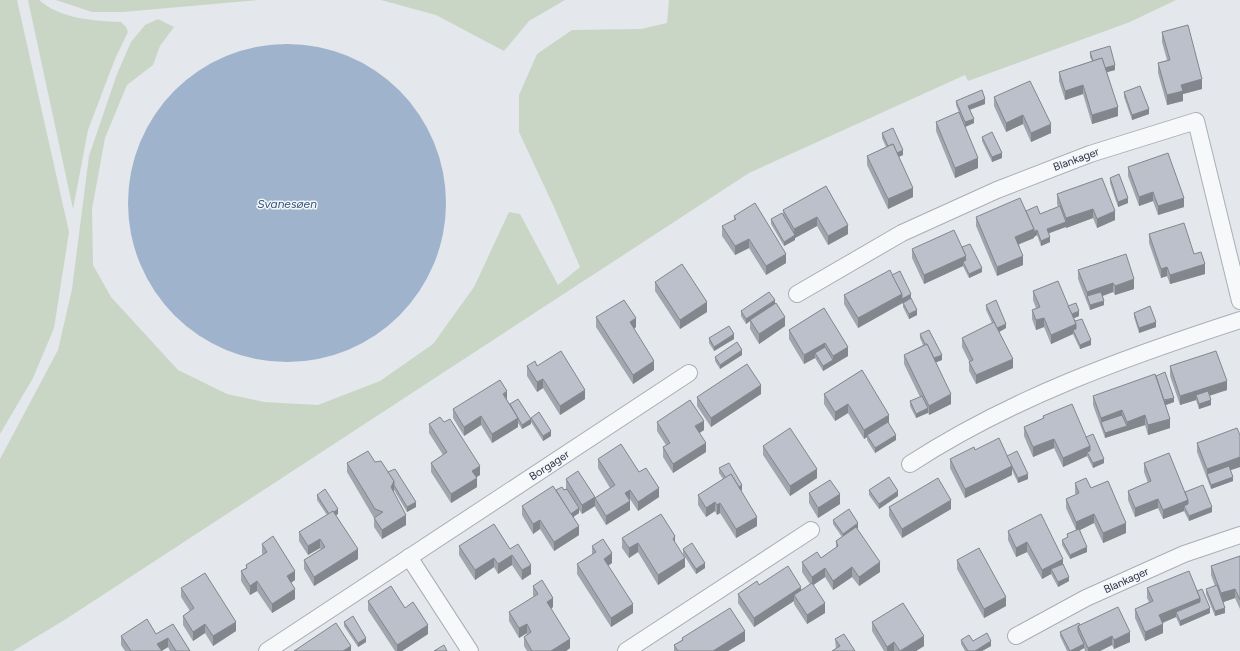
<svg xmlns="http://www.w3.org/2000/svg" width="1240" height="651" viewBox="0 0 1240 651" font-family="Figtree,sans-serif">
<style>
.green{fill:#c9d6c5}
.water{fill:#9fb4cc}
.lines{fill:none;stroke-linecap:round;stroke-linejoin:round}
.minor-casing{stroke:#a9aeb7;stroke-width:18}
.minor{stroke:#f7f8fa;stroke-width:16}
.wall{fill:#a1a5ae}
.shaded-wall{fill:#83868d}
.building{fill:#bbc0ca;stroke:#83868d}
.labels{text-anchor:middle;stroke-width:3;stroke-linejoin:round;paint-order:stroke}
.street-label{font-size:11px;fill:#2b3445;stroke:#f4f6f9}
.water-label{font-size:12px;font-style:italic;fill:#34527a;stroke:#f4f6f9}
</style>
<rect width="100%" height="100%" fill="#e4e7ec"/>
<!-- green -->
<g class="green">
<polygon points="0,0 17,0 69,232 54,328 33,378 0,434"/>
<path d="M28 0H39C60 19 95 21 121 22L126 27 128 32 115 59 88 130 73 209Z"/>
<polygon points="56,0 258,0 123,12 92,12"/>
<polygon points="381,0 565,0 529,21 504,51 436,15"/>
<polygon points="669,0 1176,0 1130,22 968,81 965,75 749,173 66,619 13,651 0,651 0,459 58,350 72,289 89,156 117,74 131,42 145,25 158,19 174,27 160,46 153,65 127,85 105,138 92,209 93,265 111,297 178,370 227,394 264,402 318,405 380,381 433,344 474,287 509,212 520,214 558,285 580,267 554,207 519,132 519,95 537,54 572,30 641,29 667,23"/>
</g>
<!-- water -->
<circle class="water" cx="287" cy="203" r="159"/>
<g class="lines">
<!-- minor casing -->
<g class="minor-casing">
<g id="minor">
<polyline points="797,294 902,233 997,190 1090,154 1196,121 1240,301"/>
<path d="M910 464C1011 398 1126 357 1240 320"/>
<polyline points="409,557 470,651"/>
<polyline points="1016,636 1086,598 1184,554 1240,535"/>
<polyline points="267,651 689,373"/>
<polyline points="626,651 811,530"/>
</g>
</g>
<!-- minor -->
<use href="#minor" class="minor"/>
</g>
<!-- wall -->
<g class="wall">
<polygon points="1162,32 1202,89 1183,94 1183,101 1167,105 1158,73 1158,63 1167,60 1162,42"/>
<polygon points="1090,52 1115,70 1107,72 1118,116 1092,124 1083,94 1065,100 1059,81 1059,72 1092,61 1090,57"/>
<polygon points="1124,92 1149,114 1132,120 1124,97"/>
<polygon points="994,97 1051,133 1031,142 1023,124 1006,132 994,106"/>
<polygon points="956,101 985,104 970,110 974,123 965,127 956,105"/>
<polygon points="936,122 978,168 955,178 936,131"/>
<polygon points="882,133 903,155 899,157 913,197 888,209 867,165 867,156 886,147 882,138"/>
<polygon points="982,137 1002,158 992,162 982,141"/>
<polygon points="1128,167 1184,207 1158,215 1153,201 1139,206 1128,176"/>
<polygon points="1102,178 1115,220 1097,228 1093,218 1066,228 1066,226 1049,233 1050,242 1041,246 1037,235 1034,237 1034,238 1019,244 1023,265 997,276 976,226 976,217 1026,211 1040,214 1058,207 1057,204 1057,194"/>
<polygon points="1110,178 1128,203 1118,207 1110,183"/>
<polygon points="826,186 848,234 828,245 817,226 795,238 795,240 784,246 771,224 771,219 783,215 783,210"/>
<polygon points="734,216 786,263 766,275 749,248 735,255 722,236 722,226 734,220"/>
<polygon points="1149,234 1194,254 1205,274 1170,284 1167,276 1161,278 1149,243"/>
<polygon points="962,247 982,272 969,278 963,266 924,284 912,258 912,249"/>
<polygon points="1078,270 1134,289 1115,295 1113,292 1103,296 1104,305 1090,310 1078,279"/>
<polygon points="892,275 911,298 917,315 909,319 903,307 903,303 858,328 844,304 844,295"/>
<polygon points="655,282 707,312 680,329 655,291"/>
<polygon points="1033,291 1068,306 1079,316 1074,318 1075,321 1091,345 1080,349 1073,334 1051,344 1044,327 1036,330 1032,319 1032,310 1036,308 1033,300"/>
<polygon points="775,304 785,326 759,344 750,329 750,321 746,324 741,316 741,311"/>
<polygon points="986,305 1006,328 999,332 1013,368 976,384 969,371 969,361 962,347 962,338 992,323 986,310"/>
<polygon points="824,308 848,356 823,371 815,358 804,364 789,339 789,330"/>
<polygon points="1134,313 1156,327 1139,333 1134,317"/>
<polygon points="596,317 636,327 634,329 654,370 633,384 596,327"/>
<polygon points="920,334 942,360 936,362 951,404 929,415 928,412 916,418 910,406 910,401 920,397 904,364 904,355 923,345 920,338"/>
<polygon points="709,338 734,339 714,351 709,343"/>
<polygon points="742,355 720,369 715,361 715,357"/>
<polygon points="527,366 537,366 585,399 560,415 543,388 537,392 527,376"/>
<polygon points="1170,366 1227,390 1210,395 1211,405 1199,409 1196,400 1180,405 1170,376"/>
<polygon points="862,370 889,423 896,440 875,453 867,440 867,437 864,439 848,413 835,421 824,404 824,394"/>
<polygon points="1156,376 1174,402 1166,405 1170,428 1148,435 1145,425 1105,438 1093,405 1093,396"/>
<polygon points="761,394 711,427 697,406 697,397"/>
<polygon points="507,400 510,404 531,424 522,429 518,423 518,427 492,443 481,425 464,436 453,418 453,409"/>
<polygon points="1043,416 1086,437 1104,463 1093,468 1087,456 1063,467 1054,448 1033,457 1024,436 1024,427 1043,418"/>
<polygon points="531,418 551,436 543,441 531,422"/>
<polygon points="657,422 704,430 699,433 706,452 673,473 663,457 663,447 666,445 657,431"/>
<polygon points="429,424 480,475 476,477 477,487 451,503 431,472 431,463 443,455 429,433"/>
<polygon points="1240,435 1240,467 1230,470 1233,481 1211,489 1197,452 1197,443"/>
<polygon points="763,446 817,478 790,496 763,455"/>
<polygon points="975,450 1007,456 1028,479 1018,483 1012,470 1012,475 965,498 950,468 950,459"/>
<polygon points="598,459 639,472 659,497 638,511 630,499 629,500 630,510 606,525 595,507 595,498 610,488 598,468"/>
<polygon points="375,462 388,472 416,507 407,512 394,490 393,491 406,525 382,539 374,527 374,518 347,472 347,463"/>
<polygon points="1144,463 1185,492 1212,512 1189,521 1184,511 1163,519 1158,508 1135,517 1128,500 1128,491 1148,483 1144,472"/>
<polygon points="719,468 742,490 741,490 757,526 736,538 720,513 717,515 715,511 706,517 698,505 698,495 723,479 719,473"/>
<polygon points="566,479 595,506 582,514 579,510 579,513 573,517 579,535 554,551 540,529 533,534 522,515 522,506 556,490 566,489"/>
<polygon points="1075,483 1091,488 1126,533 1103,543 1094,523 1080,530 1087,552 1070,559 1062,545 1062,540 1067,538 1067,534 1076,530 1066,508 1066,499 1076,495 1075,493"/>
<polygon points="869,490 898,496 879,509 869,495"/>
<polygon points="809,493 840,504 818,518 809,503"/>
<polygon points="317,495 338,514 336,515 358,559 314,586 304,569 304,560 321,549 320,548 308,555 299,541 299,532 327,515 317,500"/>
<polygon points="889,507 951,509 902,538 889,516"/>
<polygon points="833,520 858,528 857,529 880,572 859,586 852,577 833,590 825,577 813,585 825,613 807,624 794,604 794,601 754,627 738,603 738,594 759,585 801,590 810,584 802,572 802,562 821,558 836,548 836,541 842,537 833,524"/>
<polygon points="1008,531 1063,564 1069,581 1058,587 1051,574 1042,579 1027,552 1016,557 1008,540"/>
<polygon points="622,538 675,543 685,567 658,585 638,552 629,558 622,548"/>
<polygon points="262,544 295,580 291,583 295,599 272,613 257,591 250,595 241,581 241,571 246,568 246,565 263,555 262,553"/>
<polygon points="459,546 510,549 531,574 522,580 512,565 498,574 494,567 475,580 459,555"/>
<polygon points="592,546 612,563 608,566 633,613 611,627 577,574 577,564 592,555"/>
<polygon points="683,549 705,568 696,574 683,554"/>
<polygon points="1240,556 1240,609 1235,598 1223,602 1225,613 1215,616 1206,594 1206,589 1215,586 1211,575 1211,566"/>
<polygon points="957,560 1006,606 984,618 957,569"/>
<polygon points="533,586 553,607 551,609 570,648 566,651 527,651 524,646 524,637 527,634 527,633 519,638 509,621 509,612 534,597 533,595"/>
<polygon points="181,588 236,631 213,646 205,633 193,641 183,625 183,616 190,611 181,597"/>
<polygon points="1147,588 1197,591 1210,613 1180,626 1176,617 1163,623 1163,633 1145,641 1135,618 1135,609 1149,602 1147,598"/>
<polygon points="368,601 405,608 428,634 402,651 395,651 368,610"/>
<polygon points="344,622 366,642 358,647 344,626"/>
<polygon points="872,622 924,646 916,651 884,651 872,631"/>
<polygon points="173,624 190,651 170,651 168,647 162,651 125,651 121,645 121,636 156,634"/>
<polygon points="1080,625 1130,642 1114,649 1112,645 1100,651 1085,651 1084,648 1079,651 1067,651 1060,636 1060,632"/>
<polygon points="682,638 745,641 728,651 674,651 674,645 682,640"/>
<polygon points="835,639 855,651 836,649"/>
<polygon points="961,640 973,641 991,646 982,651 965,651 961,644"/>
</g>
<!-- shaded-wall -->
<g class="shaded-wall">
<polygon points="1115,65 1115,70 1104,73 1104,68"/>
<polygon points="1202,79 1202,89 1183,94 1183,101 1167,105 1167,95 1181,85"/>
<polygon points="1083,85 1083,94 1065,100 1065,91"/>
<polygon points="985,99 985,104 968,110 968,106"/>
<polygon points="1118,107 1118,116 1092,124 1092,115"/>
<polygon points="1149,109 1149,114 1132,120 1132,115"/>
<polygon points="1023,115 1023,124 1006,132 1006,123"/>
<polygon points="974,119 974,123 965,127 965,122"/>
<polygon points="1051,124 1051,133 1031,142 1031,133"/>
<polygon points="903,150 903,155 895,158 895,154"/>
<polygon points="1002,153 1002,158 992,162 992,157"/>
<polygon points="978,158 978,168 955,178 955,168"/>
<polygon points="913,188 913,197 888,209 888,199"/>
<polygon points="1153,192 1153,201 1139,206 1139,197"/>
<polygon points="1128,198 1128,203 1118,207 1118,202"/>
<polygon points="1184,198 1184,207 1158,215 1158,206"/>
<polygon points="1093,209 1093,218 1066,228 1066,218"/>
<polygon points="1115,211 1115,220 1097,228 1097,219"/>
<polygon points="817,217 817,226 795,238 795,240 784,246 784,242 794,236 794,229"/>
<polygon points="1066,222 1066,227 1047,234 1047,229"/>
<polygon points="848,225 848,234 828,245 828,236"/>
<polygon points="1034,229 1037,230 1037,235 1034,237 1034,238 1015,246 1015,237"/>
<polygon points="1050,237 1050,242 1041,246 1041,241"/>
<polygon points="749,239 749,248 735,255 735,246"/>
<polygon points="786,254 786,263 766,275 766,266"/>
<polygon points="966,256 966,265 963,262 963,266 924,284 924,275"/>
<polygon points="1023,256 1023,265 997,276 997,267"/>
<polygon points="1205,264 1205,274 1170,284 1170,275"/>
<polygon points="1167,267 1167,276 1161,278 1161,269"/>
<polygon points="982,268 982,272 969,278 969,274"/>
<polygon points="1134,279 1134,289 1115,295 1115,286"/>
<polygon points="1113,283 1113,292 1088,301 1087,296 1087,292"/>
<polygon points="902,294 902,303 858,328 858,318"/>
<polygon points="911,294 911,299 902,303 902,299"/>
<polygon points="775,300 775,305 750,320 750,321 746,324 746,319"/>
<polygon points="1104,301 1104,305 1090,310 1090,305"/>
<polygon points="707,302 707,312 680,329 680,320"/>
<polygon points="917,310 917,315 909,319 909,314"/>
<polygon points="1079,311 1079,316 1070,320 1070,315"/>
<polygon points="785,317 785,326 759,344 759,334"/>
<polygon points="636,318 636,327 630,331 630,322"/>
<polygon points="1044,318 1044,327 1036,330 1036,320"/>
<polygon points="1156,322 1156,327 1139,333 1139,328"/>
<polygon points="1006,324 1006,328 997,333 997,328"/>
<polygon points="1076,324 1076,333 1073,330 1073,334 1051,344 1051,335"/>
<polygon points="734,334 734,339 714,351 714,347"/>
<polygon points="1091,340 1091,345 1080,349 1080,345"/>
<polygon points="825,343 825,352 815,353 815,358 804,364 804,355"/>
<polygon points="848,347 848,356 833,365 833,356"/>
<polygon points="742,350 742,355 720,369 720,365"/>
<polygon points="942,355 942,360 932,364 932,359"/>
<polygon points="1013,359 1013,368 976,384 976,375"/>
<polygon points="833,360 833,365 823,371 823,366"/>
<polygon points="654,361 654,370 633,384 633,375"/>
<polygon points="543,379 543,388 537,392 537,382"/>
<polygon points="1227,381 1227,390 1197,400 1196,395 1196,400 1180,405 1180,396"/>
<polygon points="761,385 761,394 711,427 711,418"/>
<polygon points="585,390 585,399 560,415 560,406"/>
<polygon points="507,391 507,400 503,394"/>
<polygon points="951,394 951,404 929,415 929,406"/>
<polygon points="1174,398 1174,402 1163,406 1163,401"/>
<polygon points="1211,400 1211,405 1199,409 1199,404"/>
<polygon points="848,404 848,413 835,421 835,412"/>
<polygon points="928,408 928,413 916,418 916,414"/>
<polygon points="1122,410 1122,419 1101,422 1101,418"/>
<polygon points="889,415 889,424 867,435 867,437 864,439 864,430"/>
<polygon points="1145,415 1145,425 1105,438 1105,433 1127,426 1127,422"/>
<polygon points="481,416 481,425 464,436 464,427"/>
<polygon points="518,418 518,427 492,443 492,434"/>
<polygon points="531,419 531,424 522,429 522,425"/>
<polygon points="1170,419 1170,428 1148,435 1148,425"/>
<polygon points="704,421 704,430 695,436 695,426"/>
<polygon points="551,431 551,436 543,441 543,436"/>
<polygon points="896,435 896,440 875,453 875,448"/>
<polygon points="1054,439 1054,448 1033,457 1033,447"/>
<polygon points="706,443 706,452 673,473 673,464"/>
<polygon points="1090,446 1090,455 1087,452 1087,456 1063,467 1063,458"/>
<polygon points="1240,457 1240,467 1208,478 1207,474 1207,469"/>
<polygon points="1104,459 1104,463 1093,468 1093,463"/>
<polygon points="480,466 480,475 472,480 472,471"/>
<polygon points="1012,466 1012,475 965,498 965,489"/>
<polygon points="817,469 817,478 790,496 790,486"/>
<polygon points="1028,474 1028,479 1018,483 1018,478"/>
<polygon points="1233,477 1233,481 1211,489 1211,485"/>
<polygon points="477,478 477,487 451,503 451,494"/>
<polygon points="394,481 394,490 391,496 391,487"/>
<polygon points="742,485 742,490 736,492 736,488"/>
<polygon points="659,488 659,497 638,511 638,502"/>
<polygon points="630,490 630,499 625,503 625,493"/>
<polygon points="898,491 898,496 879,509 879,504"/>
<polygon points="840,494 840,504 818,518 818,508"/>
<polygon points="595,497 595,506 582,514 582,505"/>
<polygon points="1158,499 1158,508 1135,517 1135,508"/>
<polygon points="951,500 951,509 902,538 902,529"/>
<polygon points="1188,500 1188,509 1184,506 1184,511 1163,519 1163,510"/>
<polygon points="630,501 630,510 606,525 606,516"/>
<polygon points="416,502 416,507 407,512 407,507"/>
<polygon points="715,502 715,511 706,517 706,508"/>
<polygon points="720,503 720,513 717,515 717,505"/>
<polygon points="1212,507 1212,512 1189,521 1189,516"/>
<polygon points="579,508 579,513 569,520 569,515"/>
<polygon points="338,509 338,514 329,519 329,514"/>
<polygon points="1094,514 1094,523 1076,532 1076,522"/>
<polygon points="406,515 406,525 382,539 382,530"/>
<polygon points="757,517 757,526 736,538 736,529"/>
<polygon points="540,520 540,529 533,534 533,524"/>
<polygon points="858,523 858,528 843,538 843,534"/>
<polygon points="1126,523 1126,533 1103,543 1103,533"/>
<polygon points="579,526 579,535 554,551 554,542"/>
<polygon points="675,536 675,546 673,539"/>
<polygon points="320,539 320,548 308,555 308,546"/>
<polygon points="1027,542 1027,552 1016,557 1016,548"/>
<polygon points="638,543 638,552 629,558 629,548"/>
<polygon points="1087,547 1087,552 1070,559 1070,555"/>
<polygon points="358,549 358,559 314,586 314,577"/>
<polygon points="612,553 612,563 604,568 604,559"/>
<polygon points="512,555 512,565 498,574 498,564"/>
<polygon points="494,558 494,567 475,580 475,570"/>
<polygon points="685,558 685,567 658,585 658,575"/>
<polygon points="1063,559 1063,569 1051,569 1051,574 1042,579 1042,570"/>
<polygon points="880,562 880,572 859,586 859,577"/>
<polygon points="705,563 705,568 696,574 696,569"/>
<polygon points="531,565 531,574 522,580 522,570"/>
<polygon points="852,567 852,577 833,590 833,581"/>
<polygon points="825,568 825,577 812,586 812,577"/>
<polygon points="295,571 295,580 287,585 287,576"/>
<polygon points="1069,577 1069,581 1058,587 1058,582"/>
<polygon points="257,581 257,591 250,595 250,586"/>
<polygon points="801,587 801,596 794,595 794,601 754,627 754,618"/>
<polygon points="295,589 295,599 272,613 272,604"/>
<polygon points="1235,589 1235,598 1221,603 1221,593"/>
<polygon points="1006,597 1006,606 984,618 984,609"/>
<polygon points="553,598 553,607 547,611 547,602"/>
<polygon points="1200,598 1200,607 1176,612 1176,617 1159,624 1159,615"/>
<polygon points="825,603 825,613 807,624 807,615"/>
<polygon points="633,604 633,613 611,627 611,618"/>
<polygon points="1210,608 1210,613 1180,626 1180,621"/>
<polygon points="1225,608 1225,613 1215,616 1215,611"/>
<polygon points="236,622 236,631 213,646 213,636"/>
<polygon points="205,624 205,633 193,641 193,632"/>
<polygon points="527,624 527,633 519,638 519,628"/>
<polygon points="1163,624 1163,633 1145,641 1145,632"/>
<polygon points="428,625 428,634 402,651 397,651 397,645"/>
<polygon points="745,631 745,641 728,651 713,651"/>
<polygon points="1130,632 1130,642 1114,649 1114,640"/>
<polygon points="924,636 924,646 916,651 901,651"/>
<polygon points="1112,636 1112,645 1100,651 1088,651 1088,648"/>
<polygon points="168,638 168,647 161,651 157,644"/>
<polygon points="366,638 366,642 358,647 358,643"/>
<polygon points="570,639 570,648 566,651 551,651"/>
<polygon points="991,641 991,646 982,651 975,651"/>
<polygon points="894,642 894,651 887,651 887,647"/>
<polygon points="1084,644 1084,648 1079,651 1070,651"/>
<polygon points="351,646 351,651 343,651"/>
</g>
<!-- building -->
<g class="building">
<polygon points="1188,25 1202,79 1181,85 1183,91 1167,95 1158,63 1170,60 1162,32"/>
<polygon points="1110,46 1115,65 1105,68 1102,58 1093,61 1090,52"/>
<polygon points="1102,58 1118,107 1092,115 1083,85 1065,91 1059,72"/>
<polygon points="1030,81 1051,124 1031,133 1023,115 1006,123 994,97"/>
<polygon points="1140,86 1149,109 1132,115 1124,92"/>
<polygon points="982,90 985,99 968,106 974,119 965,122 956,101"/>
<polygon points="959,112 978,158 955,168 936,122"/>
<polygon points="893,128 903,150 897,153 893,144 888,146 882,133"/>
<polygon points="992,132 1002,153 992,157 982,137"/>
<polygon points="893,144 913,188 888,199 867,156"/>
<polygon points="1168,153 1184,198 1158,206 1153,192 1139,197 1128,167"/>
<polygon points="1119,174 1128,198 1118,202 1110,178"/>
<polygon points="1102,178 1115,211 1097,219 1093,209 1066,218 1057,194"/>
<polygon points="826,186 848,225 828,236 817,217 794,229 783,210"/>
<polygon points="1020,198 1034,229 1015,237 1023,256 997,267 976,217"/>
<polygon points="755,203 786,254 766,266 749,239 735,246 722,226 736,219 734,216"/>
<polygon points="1037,206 1040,214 1060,206 1066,222 1047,229 1050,237 1041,241 1037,230 1034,232 1034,229 1026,211"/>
<polygon points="782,213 795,235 784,242 771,219"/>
<polygon points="1184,223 1194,254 1201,252 1205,264 1170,275 1167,267 1161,269 1149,234"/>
<polygon points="954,230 966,256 924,275 912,249"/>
<polygon points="970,244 982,268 969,274 963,262 966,260 965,257 966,256 962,247"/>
<polygon points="1126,254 1134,279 1115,286 1113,283 1087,292 1078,270"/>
<polygon points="682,264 707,302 680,320 655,282"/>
<polygon points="890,270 902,294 858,318 844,295"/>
<polygon points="900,271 911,294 902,299 902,294 892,275"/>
<polygon points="1058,281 1076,324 1051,335 1044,318 1036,320 1032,310 1040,307 1033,291"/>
<polygon points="769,292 775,300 746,319 741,311"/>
<polygon points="1101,292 1104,301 1090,305 1087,296"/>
<polygon points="911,298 917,310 909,314 903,303"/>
<polygon points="624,300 636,318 630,322 654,361 633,375 596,317"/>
<polygon points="996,300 1006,324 997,328 986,305"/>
<polygon points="776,303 785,317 759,334 750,320"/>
<polygon points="1076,303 1079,311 1072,314 1068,306"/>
<polygon points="1150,306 1156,322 1139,328 1134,313"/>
<polygon points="824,308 848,347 833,356 825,343 804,355 789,330"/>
<polygon points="1082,319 1091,340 1080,345 1073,330 1076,329 1076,324 1075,321"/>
<polygon points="994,322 1013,359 976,375 969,362 973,360 962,338"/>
<polygon points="729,326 734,334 714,347 709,338"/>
<polygon points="929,330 942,355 934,358 927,344 925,344 920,334"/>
<polygon points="737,342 742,350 720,365 715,357"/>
<polygon points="927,344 951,394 929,406 904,355"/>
<polygon points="825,347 833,360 823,366 815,353"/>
<polygon points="561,351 585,390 560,406 543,379 537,382 527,366 535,361 537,366"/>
<polygon points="1216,351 1227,381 1180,396 1170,366"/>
<polygon points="747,364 761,385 711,418 697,397"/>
<polygon points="862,370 889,415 864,430 848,404 835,412 824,394"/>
<polygon points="1165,372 1174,398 1164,400 1156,376"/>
<polygon points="1155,374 1170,419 1148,425 1145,415 1127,422 1122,410 1101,418 1093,396"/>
<polygon points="500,380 507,391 503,394 518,418 492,434 481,416 464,427 453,409"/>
<polygon points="1208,391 1211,400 1199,404 1196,395"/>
<polygon points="922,396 928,408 916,414 910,401"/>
<polygon points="518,399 531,419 522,425 510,404"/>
<polygon points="690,400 704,421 695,426 706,443 673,464 663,447 670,443 657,422"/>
<polygon points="1072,404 1090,446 1063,458 1054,439 1033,447 1024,427 1044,418 1043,416"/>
<polygon points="539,412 551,431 543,436 531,418"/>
<polygon points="1122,415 1127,426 1105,433 1101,422"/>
<polygon points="440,417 444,422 450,419 480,466 472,471 477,478 451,494 431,463 447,452 429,424"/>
<polygon points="888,422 896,435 875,448 867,435"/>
<polygon points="790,428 817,469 790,486 763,446"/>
<polygon points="1237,428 1240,435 1240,457 1207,469 1197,443"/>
<polygon points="1093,434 1104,459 1093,463 1087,452 1090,451 1090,446 1086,437"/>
<polygon points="999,438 1012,466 965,489 950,459 974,447 975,450"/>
<polygon points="621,444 639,472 646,468 659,488 638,502 630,490 625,493 630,501 606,516 595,498 615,485 598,459"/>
<polygon points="368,451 375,462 381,461 394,481 391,487 406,515 382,530 374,518 383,512 375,509 347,463"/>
<polygon points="1017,451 1028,474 1018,478 1007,456"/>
<polygon points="1169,453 1188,500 1163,510 1158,499 1135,508 1128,491 1151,481 1144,463"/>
<polygon points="729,463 742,485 739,487 731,474 726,478 719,468"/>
<polygon points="1229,466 1233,477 1211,485 1207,474"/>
<polygon points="395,469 416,502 407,507 394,485 394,481 388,472"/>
<polygon points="578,471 595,497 582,505 566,479"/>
<polygon points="731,474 757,517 736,529 720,503 717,505 715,502 706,508 698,495"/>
<polygon points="889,477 898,491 879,504 869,490"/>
<polygon points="938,478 951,500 902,529 889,507"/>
<polygon points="1086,478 1091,488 1108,481 1126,523 1103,533 1094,514 1076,522 1066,499 1079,493 1075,483"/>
<polygon points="830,480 840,494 818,508 809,493"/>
<polygon points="1203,485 1212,507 1189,516 1184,506 1188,504 1188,500 1185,492"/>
<polygon points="553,486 579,526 554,542 540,520 533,524 522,506"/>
<polygon points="562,487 564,490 567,489 579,508 571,514 556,490"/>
<polygon points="325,489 338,509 334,512 333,511 329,514 317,495"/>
<polygon points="849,509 858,523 843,534 833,520"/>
<polygon points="333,511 358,549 314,577 304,560 325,547 320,539 308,546 299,532"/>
<polygon points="661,514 675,536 673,539 685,558 658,575 638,543 629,548 622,538"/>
<polygon points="1041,514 1063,559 1042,570 1027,542 1016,548 1008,531"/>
<polygon points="494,524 510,549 518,544 531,565 522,570 512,555 498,564 494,558 475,570 459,546"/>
<polygon points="856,527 880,562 859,577 852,567 833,581 825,568 812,577 802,562 817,552 821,558 838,546 836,541"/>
<polygon points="1079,529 1087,547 1070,555 1062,540 1068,537 1067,534"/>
<polygon points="273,536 295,571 287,576 295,589 272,604 257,581 250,586 241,571 247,568 246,565 267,552 262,544"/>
<polygon points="603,539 612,553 604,559 633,604 611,618 577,564 596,552 592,546"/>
<polygon points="692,543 705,563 696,569 683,549"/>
<polygon points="979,548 1006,597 984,609 957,560"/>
<polygon points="1240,556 1240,600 1235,589 1221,593 1211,566"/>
<polygon points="1063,564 1069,577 1058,582 1051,569"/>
<polygon points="788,566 801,587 754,618 738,594 757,581 759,585"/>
<polygon points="1189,571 1200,598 1159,615 1163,624 1145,632 1135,609 1153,601 1147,588"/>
<polygon points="205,573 236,622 213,636 205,624 193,632 183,616 194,608 181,588"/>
<polygon points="542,580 553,598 547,602 570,639 551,651 532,651 524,637 531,632 527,624 519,628 509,612 538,594 533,586"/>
<polygon points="812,583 825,603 807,615 794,595"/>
<polygon points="1217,585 1225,608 1215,611 1206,589"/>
<polygon points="391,586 405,608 413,602 428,625 397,645 368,601"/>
<polygon points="1202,589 1210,608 1180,621 1176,612 1200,602 1200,598 1197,591"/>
<polygon points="903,603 924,636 900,651 894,642 887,647 872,622"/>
<polygon points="1118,607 1130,632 1114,640 1112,636 1088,648 1078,626"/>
<polygon points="730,608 745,631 713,651 678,651 674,645 683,640 682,638"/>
<polygon points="353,616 366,638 358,643 344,622"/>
<polygon points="147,619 156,634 173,624 190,651 176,651 168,638 157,644 162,651 131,651 121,636"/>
<polygon points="336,623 351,646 343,651 294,651"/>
<polygon points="1079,623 1080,625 1078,626 1078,631 1084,644 1070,651 1060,632"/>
<polygon points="987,633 991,641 975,651 968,651 961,640 969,635 973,641"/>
<polygon points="844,634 855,651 832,651 840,646 835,639"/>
<polygon points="444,645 447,651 434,651"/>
</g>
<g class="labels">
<!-- street labels -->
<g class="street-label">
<text transform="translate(1076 159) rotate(-20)" y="4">Blankager</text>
<text transform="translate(549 465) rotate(-33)" y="4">Borgager</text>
<text transform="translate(1126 580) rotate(-24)" y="4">Blankager</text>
</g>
<!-- water labels -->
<g class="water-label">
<text x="287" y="208">Svanesøen</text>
</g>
</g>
</svg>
